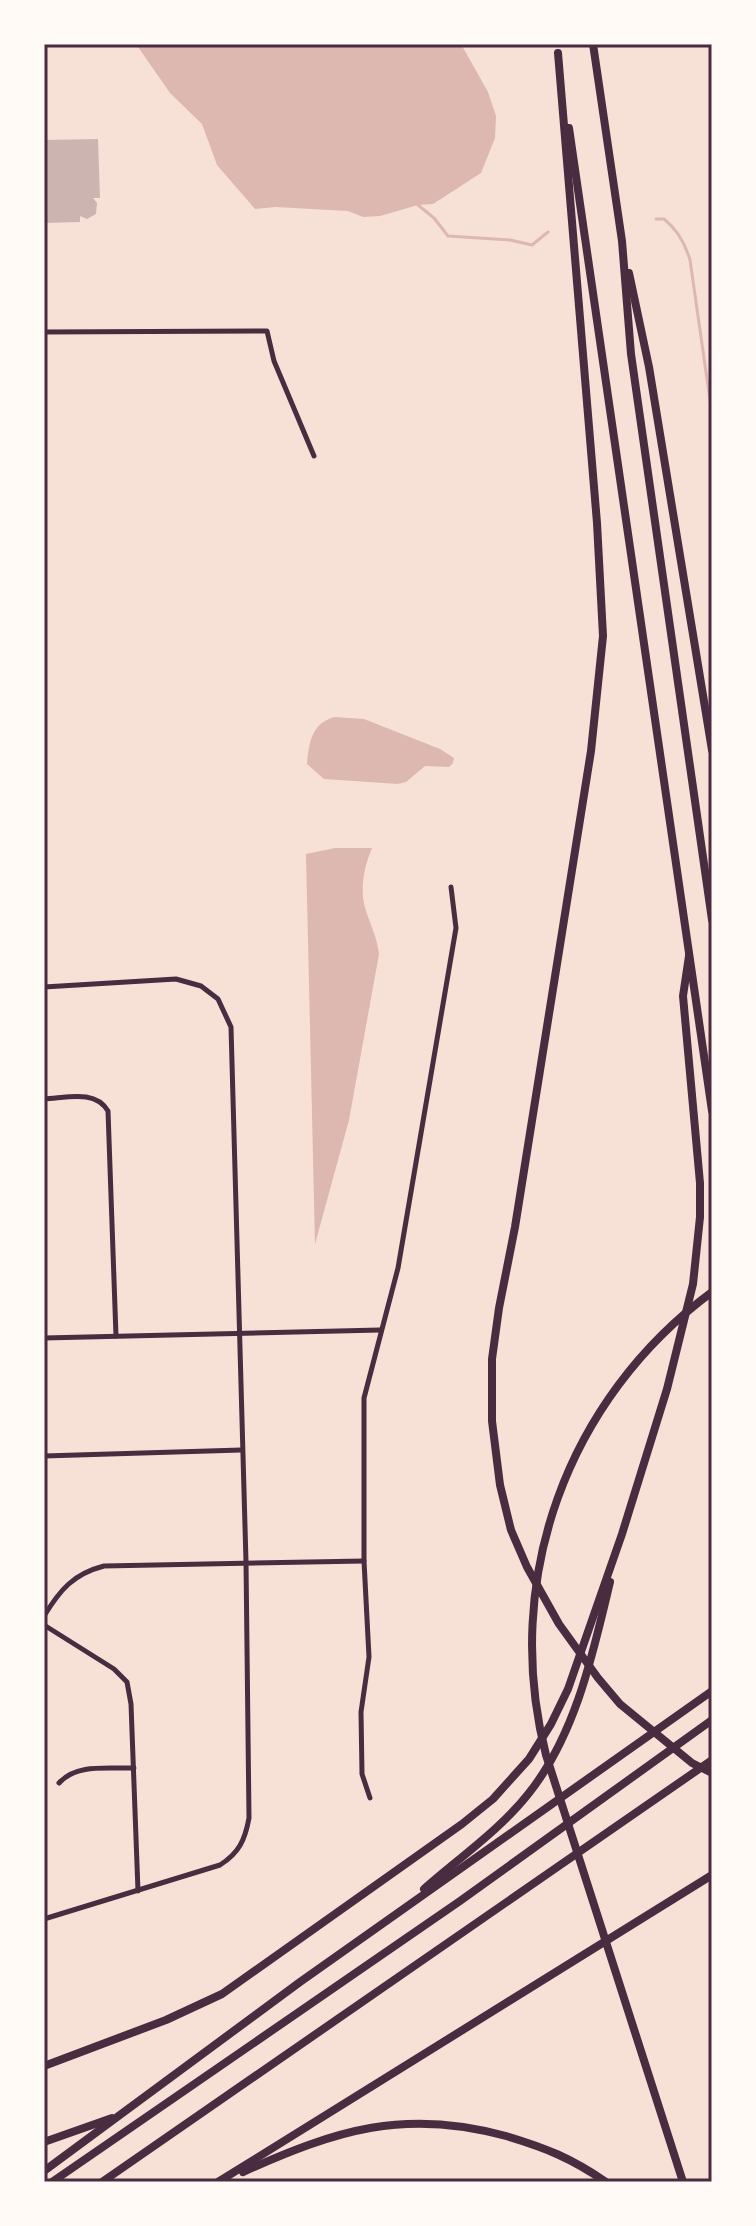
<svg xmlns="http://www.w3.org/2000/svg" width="756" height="2226" viewBox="0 0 756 2226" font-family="'PT Serif',serif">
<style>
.water{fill:#dcb8b0}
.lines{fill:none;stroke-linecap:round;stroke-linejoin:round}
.stream{stroke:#dcb8b0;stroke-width:3}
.building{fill:#ccb4b1}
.minor{stroke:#4a2c40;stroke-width:5}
.motorway{stroke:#4a2c40;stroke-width:8}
.neatline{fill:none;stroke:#4a2c40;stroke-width:3}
</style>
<rect width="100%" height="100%" fill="#f7e1d7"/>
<!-- water -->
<g class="water">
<polygon points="136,44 461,44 488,92 496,116 495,138 481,173 433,204 418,205 380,216 363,217 348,211 276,207 255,209 217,165 202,124 170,93"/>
<path d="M334 717 364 719 440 749 454 758 453 763 449 767 425 766 406 782 398 784 324 779 307 764C309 743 311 724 334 717Z"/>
<path d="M335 848H372C364 867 359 890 366 911 371 926 377 937 379 954L349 1120 315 1244 306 854Z"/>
</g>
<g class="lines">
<!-- stream -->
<g class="stream">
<polyline points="418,205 434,218 448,236 510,240 532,245 548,232"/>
<path d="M656 219H664C678 230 685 243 690 260L712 414"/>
</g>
</g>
<!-- building -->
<polygon class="building" points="98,139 100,198 93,198 97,203 96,214 87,219 80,216 80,222 44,223 44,140"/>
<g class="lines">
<!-- minor -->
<g class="minor">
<polyline points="44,332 267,331 274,361 314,456"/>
<path d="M44 987 176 979 201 986 218 999 231 1027 246 1562 249 1818C245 1840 239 1853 220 1865L44 1919"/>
<path d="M44 1099C66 1098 95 1089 108 1111L116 1336"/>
<polyline points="44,1338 380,1330"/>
<polyline points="44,1456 241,1450"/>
<path d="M44 1616C60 1590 73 1574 104 1566L364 1561"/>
<polyline points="44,1625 114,1669 127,1682 131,1704 138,1891"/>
<path d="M59 1783C77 1763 108 1769 134 1768"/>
<polyline points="370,1798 362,1774 361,1712 369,1657 364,1561 364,1398 398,1268 456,928 451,887"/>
</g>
<!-- motorway -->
<g class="motorway">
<polyline points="593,44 622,241 631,354 712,920"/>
<polyline points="558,53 597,523 603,636 591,751 515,1227 499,1308 492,1359 492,1421 500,1485 511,1530 527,1567 559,1624 598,1678 620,1704 692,1763 712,1773"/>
<polyline points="569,128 712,1111"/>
<polyline points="629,273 649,367 712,750"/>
<path d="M424 1889C459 1858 500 1830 529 1793 576 1734 593 1653 610 1582"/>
<polyline points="44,2066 166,2020 222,1994 462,1824 493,1799 529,1759 551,1724 568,1689 622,1534 667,1389 693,1284 700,1217 700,1183 683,996 689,956"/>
<polyline points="44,2142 112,2118"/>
<polyline points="44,2171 300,1982 712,1691"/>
<path d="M243 2172C336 2130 405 2108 506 2136 546 2148 571 2158 606 2182"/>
<polyline points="52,2182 460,1901 712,1720"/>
<polyline points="102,2182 712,1760"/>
<polyline points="218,2182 712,1875"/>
<path d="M683 2182 546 1755C501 1580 567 1399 712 1292"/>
</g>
</g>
<!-- border -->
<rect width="756" height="2226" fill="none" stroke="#fffaf5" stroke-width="92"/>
<rect x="46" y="46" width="664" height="2134" class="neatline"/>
</svg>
